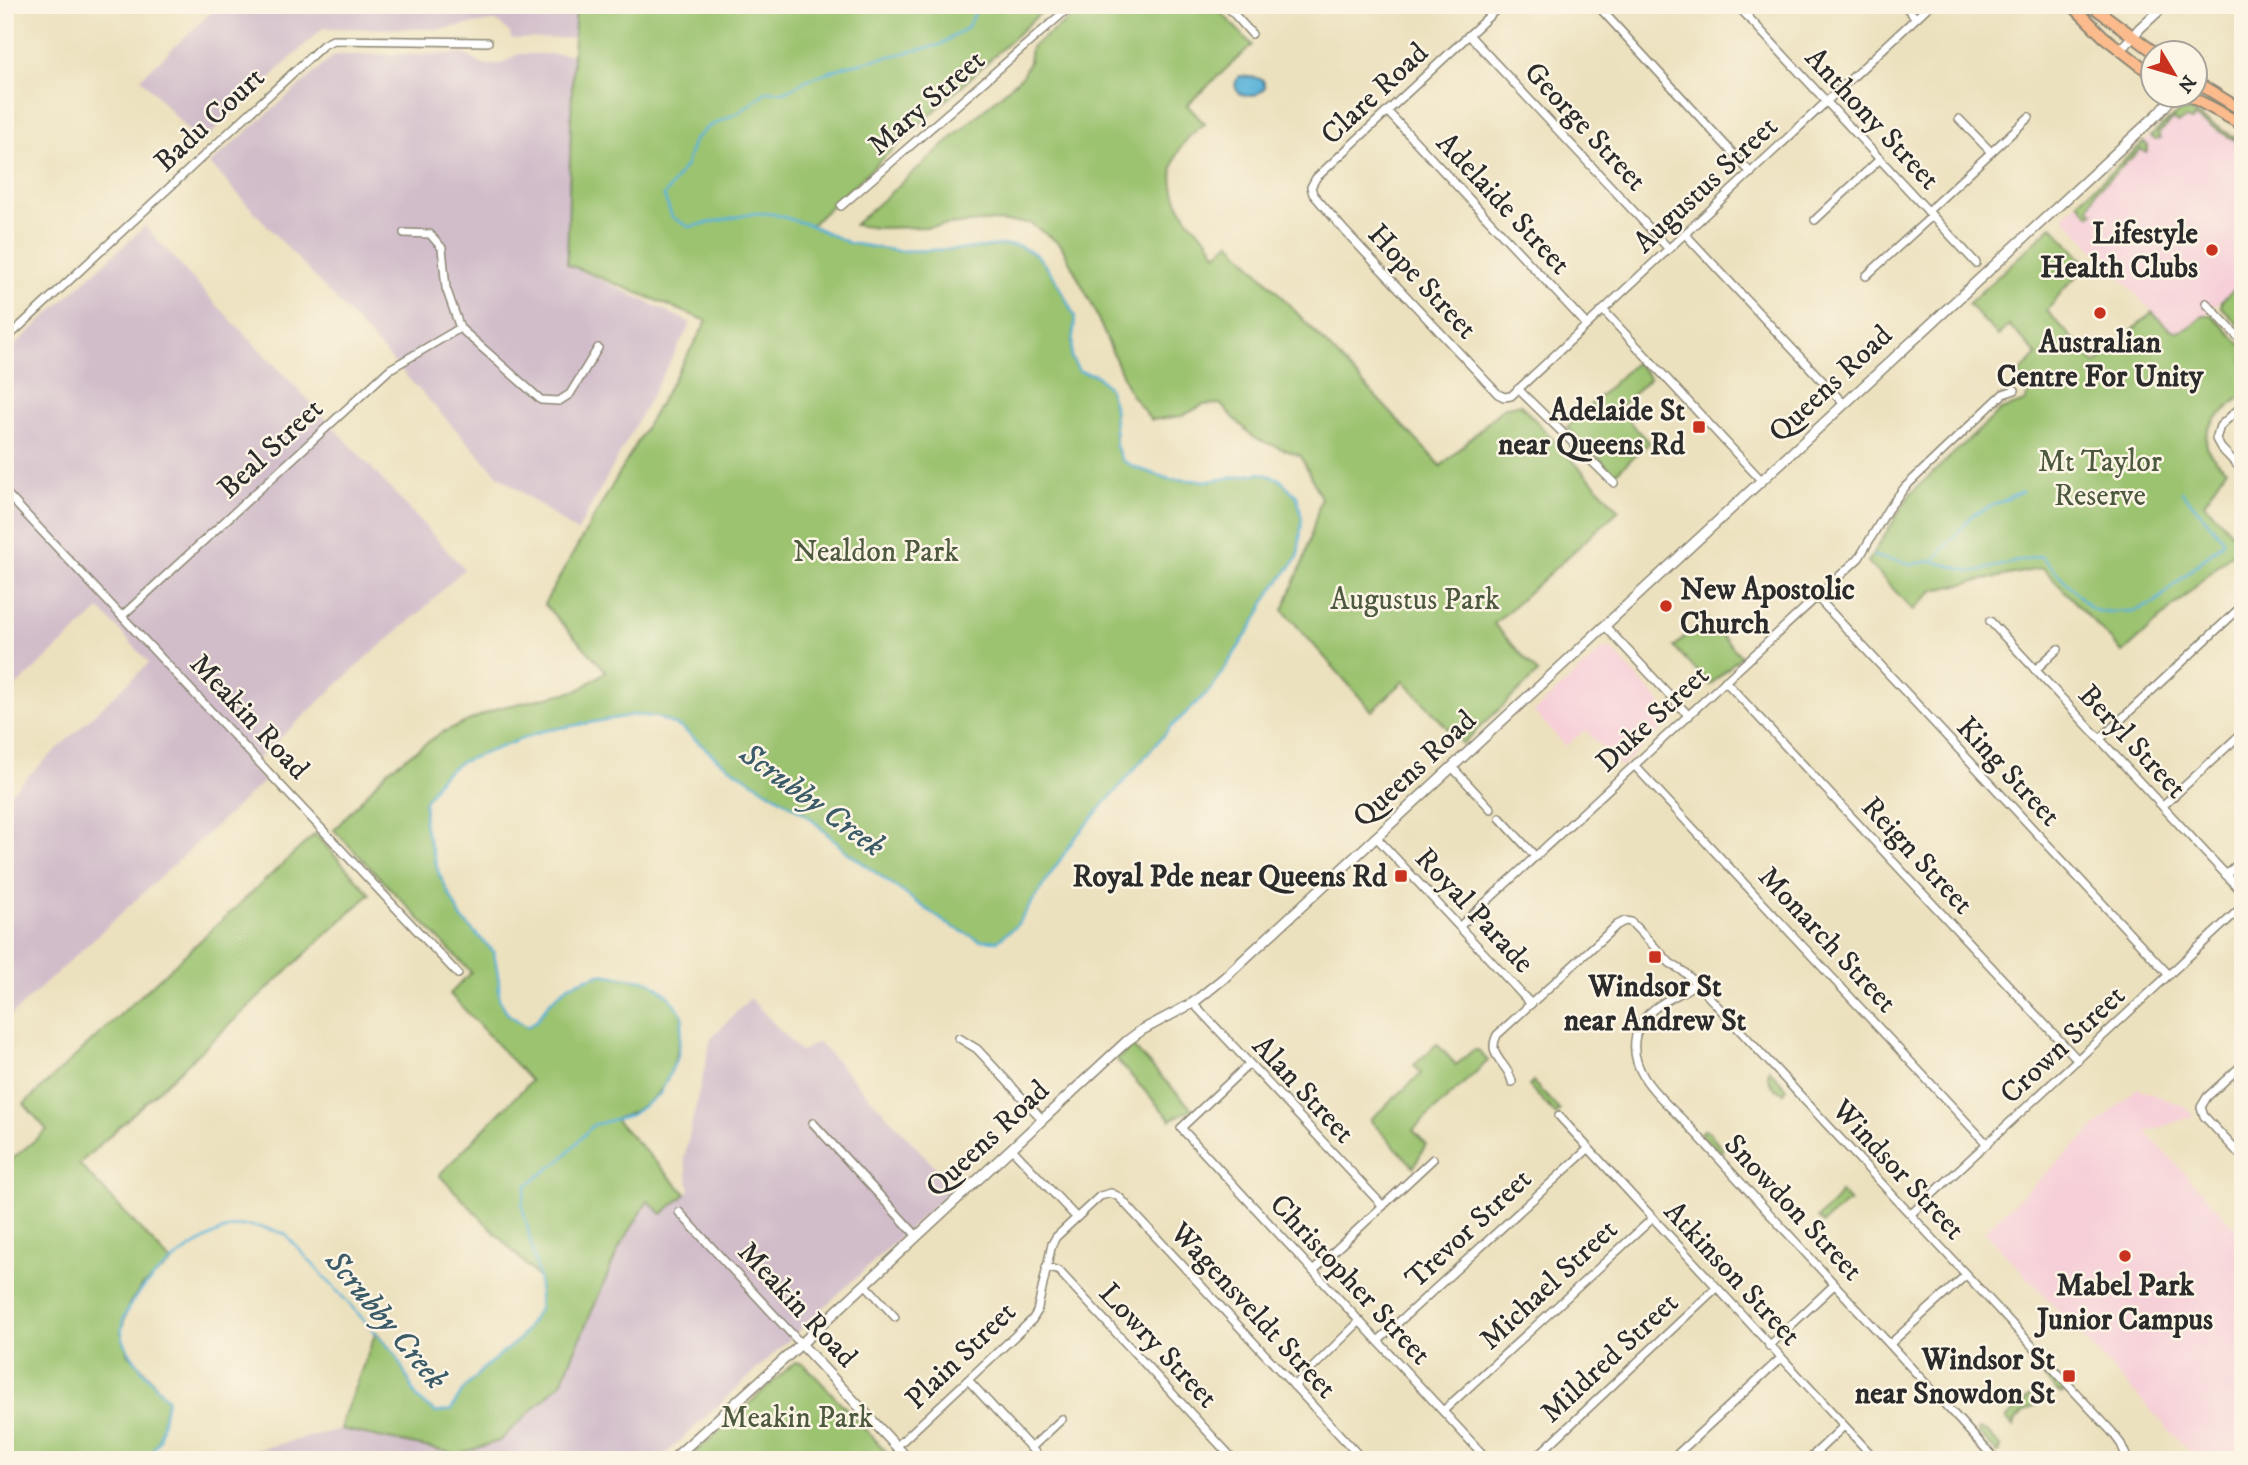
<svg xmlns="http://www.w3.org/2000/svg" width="2248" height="1465" viewBox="0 0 2248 1465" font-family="'IM FELL DW Pica',serif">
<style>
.built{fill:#f6cfd8}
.industrial{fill:#d1bdca}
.green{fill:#9bc36f;stroke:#63774d;stroke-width:2}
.water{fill:#5cb4d9;stroke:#447082;stroke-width:2}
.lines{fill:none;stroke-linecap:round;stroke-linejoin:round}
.stream{stroke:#5cb4d9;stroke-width:2.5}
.minor-casing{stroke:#8c8674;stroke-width:10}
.tertiary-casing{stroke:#8c8674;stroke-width:12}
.primary-casing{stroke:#8c8674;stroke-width:14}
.minor{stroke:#fff;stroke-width:7}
.tertiary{stroke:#fff;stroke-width:9}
.primary{stroke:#fbbb8c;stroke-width:10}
.poi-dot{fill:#c8321e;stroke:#fcf5e5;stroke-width:2.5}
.labels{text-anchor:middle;stroke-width:5;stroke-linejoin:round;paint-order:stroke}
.street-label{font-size:30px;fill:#2b2b2b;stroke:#fcf5e5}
.poi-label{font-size:30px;font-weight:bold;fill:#2b2b2b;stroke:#fcf5e5;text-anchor:end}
.park-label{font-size:30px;fill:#4d593f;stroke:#fcf5e5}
.water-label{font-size:32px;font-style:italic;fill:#3c5b68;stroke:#fcf5e5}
</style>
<rect width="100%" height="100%" fill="#fcf5e5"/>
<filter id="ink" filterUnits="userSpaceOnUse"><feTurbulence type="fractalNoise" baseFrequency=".0143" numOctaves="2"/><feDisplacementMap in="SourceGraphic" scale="14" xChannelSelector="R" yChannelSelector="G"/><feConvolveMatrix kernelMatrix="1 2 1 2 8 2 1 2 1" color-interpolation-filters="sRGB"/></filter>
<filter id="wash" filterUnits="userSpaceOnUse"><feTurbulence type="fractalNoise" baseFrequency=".00686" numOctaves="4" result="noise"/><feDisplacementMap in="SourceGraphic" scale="28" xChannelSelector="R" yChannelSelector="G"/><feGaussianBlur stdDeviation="1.57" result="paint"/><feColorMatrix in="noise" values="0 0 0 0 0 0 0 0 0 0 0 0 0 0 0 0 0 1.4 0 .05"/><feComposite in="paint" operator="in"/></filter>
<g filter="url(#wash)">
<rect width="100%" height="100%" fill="#ece1be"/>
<!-- built -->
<g class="built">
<polygon points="2184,110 2192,111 2243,140 2243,264 2238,286 2189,328 2178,331 2169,330 2063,216 2172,115"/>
<polygon points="1611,649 1671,714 1672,717 1671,721 1621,767 1585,730 1566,746 1534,712 1602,650"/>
<polygon points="2137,1088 2184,1106 2193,1116 2146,1132 2243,1236 2243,1460 2197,1460 1984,1231"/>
</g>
<!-- industrial -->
<g class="industrial">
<polygon points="219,5 576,5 575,38 512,39 509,32 499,23 493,21 441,29 323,28 200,144 141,78"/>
<polygon points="463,54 485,65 501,64 518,54 573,54 567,264 691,323 577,532 498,475 210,164 335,55"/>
<polygon points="145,226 208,296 321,413 464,569 419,613 365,659 250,766 264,781 5,1021 5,798 149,663 100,609 5,697 5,354"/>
<polygon points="750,998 800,1052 818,1042 954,1187 659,1460 249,1460 256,1450 341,1429 458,1454 561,1383 619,1248 649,1200 686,1194 690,1190 684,1158 711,1039"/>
</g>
<!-- green -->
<g class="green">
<path d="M576 5H1049L811 225 849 243 898 251 967 249 1002 245 1019 246 1037 255 1055 278 1075 317 1071 357 1079 371 1096 375 1109 388 1114 406 1116 446 1122 460 1134 467 1169 479 1209 481 1261 473 1279 479 1297 496 1302 519 1298 557 1270 593 1256 620 1212 688 1170 728 1074 839 1017 925 997 941 979 940 947 924 846 851 808 816 720 761 682 728 657 717 634 715 543 731 461 762 441 776 425 801 424 823 439 874 462 919 494 952 499 981V999L508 1014 527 1027 536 1021 549 1003 569 985 600 974 649 981 669 996 683 1016C676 1068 670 1101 615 1119L686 1194 662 1214 648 1201 619 1248 561 1383 499 1441 458 1454 341 1429 342 1421 376 1332 396 1355 418 1399 436 1413 451 1410 463 1390 485 1367 520 1338 539 1309V1278L439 1175 531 1081 450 994 471 972 334 830 388 770 441 733 498 708 579 690 606 671 544 604 707 321 567 264 573 54Z"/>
<path d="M1089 5H1214L1252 45 1187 105 1205 124C1168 148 1162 185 1189 220 1200 234 1208 235 1216 254L1230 242 1441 466 1503 408 1520 404 1619 510 1494 624 1538 673 1462 744 1404 681 1372 711 1283 610 1305 557 1321 498 1301 456 1254 438 1220 404 1203 405 1182 416 1151 420 1130 393 1092 305 1061 245 1030 223 989 221 928 227 878 228 854 225 1022 76 1029 62 1031 47Z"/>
<polygon points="2182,111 2191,112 2243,142 2243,145 2194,117 2192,121 2185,119 2178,123 2174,119 2158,134 2161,139 2155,140 2151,136 2173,116"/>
<polygon points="2144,142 2147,145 2147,152 2146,153 2141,149 2096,191 2089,209 2094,212 2091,215 2088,214 2078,202"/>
<path d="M2052 226 2088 266 2064 289 2047 311 2096 364 2152 312C2175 336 2178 338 2203 315H2212L2243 347V395C2227 409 2195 428 2210 453 2214 459 2221 464 2226 470L2204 503 2242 544 2123 653 2043 568 1934 590 1913 610 1868 562 1911 493 2001 410 2025 402 2030 389 2018 374 2037 355 2009 325 1998 336 1968 304Z"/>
<polygon points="2243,264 2243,330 2221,307 2222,300 2238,286"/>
<polygon points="1636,362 1650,378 1618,409 1649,443 1615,474 1567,427"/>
<polygon points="1705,618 1741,656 1710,685 1674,647"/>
<polygon points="315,834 370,894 79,1164 172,1263 142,1286 129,1304 121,1332 128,1353 144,1370 167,1399 159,1440 147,1460 5,1460 5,1165 47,1130 24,1104"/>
<polygon points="1437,1044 1456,1065 1472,1051 1478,1050 1488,1061 1413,1130 1426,1144 1414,1167 1370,1120 1421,1074 1414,1065"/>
<path d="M1132 1046 1135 1049 1192 1109C1186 1114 1178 1114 1171 1120L1117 1060Z"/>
<path d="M1769 1069 1787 1089 1784 1093C1774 1090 1765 1079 1769 1069Z"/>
<polygon points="1533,1082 1560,1111 1556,1115 1529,1086"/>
<polygon points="1703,1130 1708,1131 1723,1149 1720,1153 1700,1133"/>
<polygon points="1840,1192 1850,1202 1844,1205 1823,1223 1818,1218 1836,1200"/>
<polygon points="795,1362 804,1364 894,1460 687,1460"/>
<polygon points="2045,1369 2066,1389 2065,1391 2062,1394 2056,1391 2044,1377"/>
<polygon points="2033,1393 2039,1399 2038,1404 2024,1412 2014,1422 2013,1427 2006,1419"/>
<polygon points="1979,1430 1987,1432 2001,1447 1999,1453 1997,1453 1978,1433"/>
</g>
<!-- water -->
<path class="water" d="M1239 76C1242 76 1261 78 1263 80L1265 87C1252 105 1226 93 1239 76Z"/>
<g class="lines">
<!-- stream -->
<g class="stream">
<polyline points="1873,556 1913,564 1933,561 1972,572 2041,556 2091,608 2097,611 2114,612 2133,611 2153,604 2222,543 2223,539 2182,492"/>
<polyline points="1933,561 1974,514 2022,492"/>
<path d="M147 1460 159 1440 167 1399C154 1383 124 1353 122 1333 117 1294 199 1236 233 1227 251 1223 269 1228 285 1234L396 1355 418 1399 436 1413 451 1410 463 1390 485 1367 520 1339 539 1309V1278L522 1204 527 1185 561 1160 593 1125 631 1115 660 1094 678 1056 683 1016 669 996 649 981 600 974 569 985 549 1003 536 1021 527 1027 508 1014 499 999V981L494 952 462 919 439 874 424 823 425 801 441 776 461 762 543 731 634 715 657 717 682 728 720 761 808 816 846 851 947 924 979 940 997 941 1017 925 1074 839 1170 728 1212 688 1256 620 1270 593 1298 557 1302 519 1297 496 1279 479 1261 473 1209 481 1169 479 1134 467 1122 460 1116 446 1114 406 1109 388 1096 375 1079 371 1071 357 1075 317 1055 278 1037 255 1019 246 1002 245 967 249 898 251 849 243 810 225 773 214 756 213 689 227 672 217 664 196 686 165 694 140 708 127 740 112 767 91 784 92 807 80 846 66 940 45 967 28 979 5"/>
</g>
</g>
</g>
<g filter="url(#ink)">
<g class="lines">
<!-- minor casing -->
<g class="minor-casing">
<g id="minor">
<polyline points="1226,5 1252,34"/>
<polyline points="1501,5 1316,178 1311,187 1313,194 1345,231 1498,394 1504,397 1511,396 1930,5"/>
<polyline points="1597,5 1751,173"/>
<polyline points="1737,5 1976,263"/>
<polyline points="1904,5 1916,18"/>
<polyline points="1469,35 1669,249"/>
<polyline points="1387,111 1587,325"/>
<polyline points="1959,119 1991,152"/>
<polyline points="841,206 1072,5"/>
<polyline points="1928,211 2029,117"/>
<polyline points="1815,220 1880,159"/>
<polyline points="404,233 430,234 442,248 446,288 460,328 541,400 559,401 570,394 598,348"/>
<polyline points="1685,234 1844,404"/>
<polyline points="1866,276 1932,216"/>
<polyline points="2206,303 2243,342"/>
<polyline points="1603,310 1761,480"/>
<polyline points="5,340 323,45 333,40 488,42"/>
<polyline points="1518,389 1614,483"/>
<polyline points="2243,405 2220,426 2216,439 2221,448 2243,471"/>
<polyline points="5,492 458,974"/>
<polyline points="1817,597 2169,975"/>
<polyline points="122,616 390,369 460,328"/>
<polyline points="1990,621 2243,893"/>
<polyline points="1605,626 1689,716"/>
<polyline points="2035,670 2058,649"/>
<polyline points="1725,681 2078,1060"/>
<polyline points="2100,739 2243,605"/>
<polyline points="1635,766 1987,1144"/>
<polyline points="1452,767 1491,809"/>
<polyline points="2163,806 2243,732"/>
<polyline points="1500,818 1535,856"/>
<polyline points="1376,837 1531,1004"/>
<polyline points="2226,875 2243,859"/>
<polyline points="1460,926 1859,558 1888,509 1905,487 2003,394 2015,390"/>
<path d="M1696 983C1683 994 1667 998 1654 1009 1645 1016 1639 1024 1636 1035 1627 1074 1664 1100 1688 1125L1996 1460"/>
<polyline points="1193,1003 1383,1206"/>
<polyline points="959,1038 977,1049 1043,1120"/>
<polyline points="1249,1064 1181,1128 1488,1460"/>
<polyline points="2243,1064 2207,1097 2201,1107 2204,1116 2243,1158"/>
<path d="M1512 1082C1508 1062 1486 1057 1497 1035L1617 925 1625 921 1631 922 1670 963 1684 972 1696 983 2112 1432 2121 1444 2128 1460"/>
<polyline points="1559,1116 1876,1460"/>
<polyline points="813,1123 917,1236"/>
<polyline points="1012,1149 1076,1217"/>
<polyline points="679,1212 801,1344"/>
<polyline points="1911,1214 2243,906"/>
<polyline points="1046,1267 1059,1271 1234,1460"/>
<polyline points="1313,1271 1433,1159"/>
<polyline points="865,1284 895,1317"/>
<polyline points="1378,1341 1588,1149"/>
<polyline points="1890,1344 1966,1275"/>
<polyline points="1769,1346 1834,1285"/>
<polyline points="968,1380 1042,1460"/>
<polyline points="1294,1386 1360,1321"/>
<polyline points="1443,1411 1652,1219"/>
<polyline points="897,1446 1032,1320 1037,1312 1052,1244 1056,1237 1100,1196 1111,1193 1119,1197 1363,1460"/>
<polyline points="1031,1448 1062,1419"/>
<polyline points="1533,1460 1716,1288"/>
<polyline points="1671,1460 1781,1358"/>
<polyline points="1808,1460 1844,1426"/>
</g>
</g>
<!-- tertiary casing -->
<g class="tertiary-casing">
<g id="tertiary">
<polyline points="2120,51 2140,28 2165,5"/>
<polyline points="801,1344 909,1460"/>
<polyline points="672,1460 801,1344 1127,1041 1142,1030 1193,1003 1224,978 2160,112 2175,94"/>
</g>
</g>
<!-- primary casing -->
<g class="primary-casing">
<g id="primary">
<polyline points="2072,5 2104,37 2154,76"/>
<polyline points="2091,5 2154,52"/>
<polyline points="2196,82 2243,111"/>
<polyline points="2186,94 2243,125"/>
</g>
</g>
<!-- minor -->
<use href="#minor" class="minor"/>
<!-- tertiary -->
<use href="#tertiary" class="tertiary"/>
<!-- primary -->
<use href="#primary" class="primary"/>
</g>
</g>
<!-- markers -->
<g class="poi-dot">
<circle cx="2212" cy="250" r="7"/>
<circle cx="2100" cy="313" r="7"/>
<rect x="1692" y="420" width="14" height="14" rx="3.5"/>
<circle cx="1666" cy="606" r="7"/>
<rect x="1394" y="869" width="14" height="14" rx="3.5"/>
<rect x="1648" y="950" width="14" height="14" rx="3.5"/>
<circle cx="2125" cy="1256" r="7"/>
<rect x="2062" y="1369" width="14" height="14" rx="3.5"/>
</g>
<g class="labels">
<!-- street labels -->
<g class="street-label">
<text transform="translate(1374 93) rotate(-43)" y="10">Clare Road</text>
<text transform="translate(926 102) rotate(-41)" y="10">Mary Street</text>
<text transform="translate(1873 118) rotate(47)" y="10">Anthony Street</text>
<text transform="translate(209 119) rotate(-43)" y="10">Badu Court</text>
<text transform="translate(1586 126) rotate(47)" y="10">George Street</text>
<text transform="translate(1705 184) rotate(-43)" y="10">Augustus Street</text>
<text transform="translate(1504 203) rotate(47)" y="10">Adelaide Street</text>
<text transform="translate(1423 281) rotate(47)" y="10">Hope Street</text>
<text transform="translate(1830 383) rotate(-43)" y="10">Queens Road</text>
<text transform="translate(270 448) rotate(-43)" y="10">Beal Street</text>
<text transform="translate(250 716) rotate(47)" y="10">Meakin Road</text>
<text transform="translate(1652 718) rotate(-43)" y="10">Duke Street</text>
<text transform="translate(2133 741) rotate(47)" y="10">Beryl Street</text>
<text transform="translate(1414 768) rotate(-43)" y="10">Queens Road</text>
<text transform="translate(2009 771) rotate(47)" y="10">King Street</text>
<text transform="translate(1918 855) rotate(47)" y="10">Reign Street</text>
<text transform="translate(1475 910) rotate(47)" y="10">Royal Parade</text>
<text transform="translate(1828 939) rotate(47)" y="10">Monarch Street</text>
<text transform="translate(2062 1044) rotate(-43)" y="10">Crown Street</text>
<text transform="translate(1304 1089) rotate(47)" y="10">Alan Street</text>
<text transform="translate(987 1138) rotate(-43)" y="10">Queens Road</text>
<text transform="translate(1899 1169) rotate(47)" y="10">Windsor Street</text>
<text transform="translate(1794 1207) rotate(47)" y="10">Snowdon Street</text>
<text transform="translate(1468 1228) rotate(-43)" y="10">Trevor Street</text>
<text transform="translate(1733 1273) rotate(47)" y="10">Atkinson Street</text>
<text transform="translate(1351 1279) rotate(47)" y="10">Christopher Street</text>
<text transform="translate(1548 1284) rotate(-43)" y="10">Michael Street</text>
<text transform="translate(798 1304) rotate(47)" y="10">Meakin Road</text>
<text transform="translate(1254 1310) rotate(47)" y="10">Wagensveldt Street</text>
<text transform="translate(1159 1345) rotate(47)" y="10">Lowry Street</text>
<text transform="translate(960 1355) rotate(-44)" y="10">Plain Street</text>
<text transform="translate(1609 1357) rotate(-43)" y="10">Mildred Street</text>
</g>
<!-- poi labels -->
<g class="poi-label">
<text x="2198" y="243">Lifestyle<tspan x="2198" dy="34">Health Clubs</tspan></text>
<text x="2100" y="352" text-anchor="middle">Australian<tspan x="2100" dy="34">Centre For Unity</tspan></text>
<text x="1685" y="420">Adelaide St<tspan x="1685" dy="34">near Queens Rd</tspan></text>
<text x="1680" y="599" text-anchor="start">New Apostolic<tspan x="1680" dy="34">Church</tspan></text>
<text x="1387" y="886">Royal Pde near Queens Rd</text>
<text x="1655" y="996" text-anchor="middle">Windsor St<tspan x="1655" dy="34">near Andrew St</tspan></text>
<text x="2125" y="1295" text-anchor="middle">Mabel Park<tspan x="2125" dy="34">Junior Campus</tspan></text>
<text x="2055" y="1369">Windsor St<tspan x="2055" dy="34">near Snowdon St</tspan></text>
</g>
<!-- park labels -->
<g class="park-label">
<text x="2100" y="471">Mt Taylor<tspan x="2100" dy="34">Reserve</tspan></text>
<text x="876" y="561">Nealdon Park</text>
<text x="1415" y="609">Augustus Park</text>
<text x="797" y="1427">Meakin Park</text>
</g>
<!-- water labels -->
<g class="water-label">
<text transform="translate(813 799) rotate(36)" y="11">Scrubby Creek</text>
<text transform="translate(387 1319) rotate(50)" y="11">Scrubby Creek</text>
</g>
</g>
<!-- margin -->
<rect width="2248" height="1465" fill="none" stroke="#fcf5e5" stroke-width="28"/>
<!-- north arrow -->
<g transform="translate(2174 74) rotate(128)"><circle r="33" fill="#fcf5e5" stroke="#a8a49b" stroke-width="2"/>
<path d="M0-5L12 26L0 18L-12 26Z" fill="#c8321e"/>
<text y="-10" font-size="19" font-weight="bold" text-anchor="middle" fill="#2b2b2b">N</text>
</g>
</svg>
